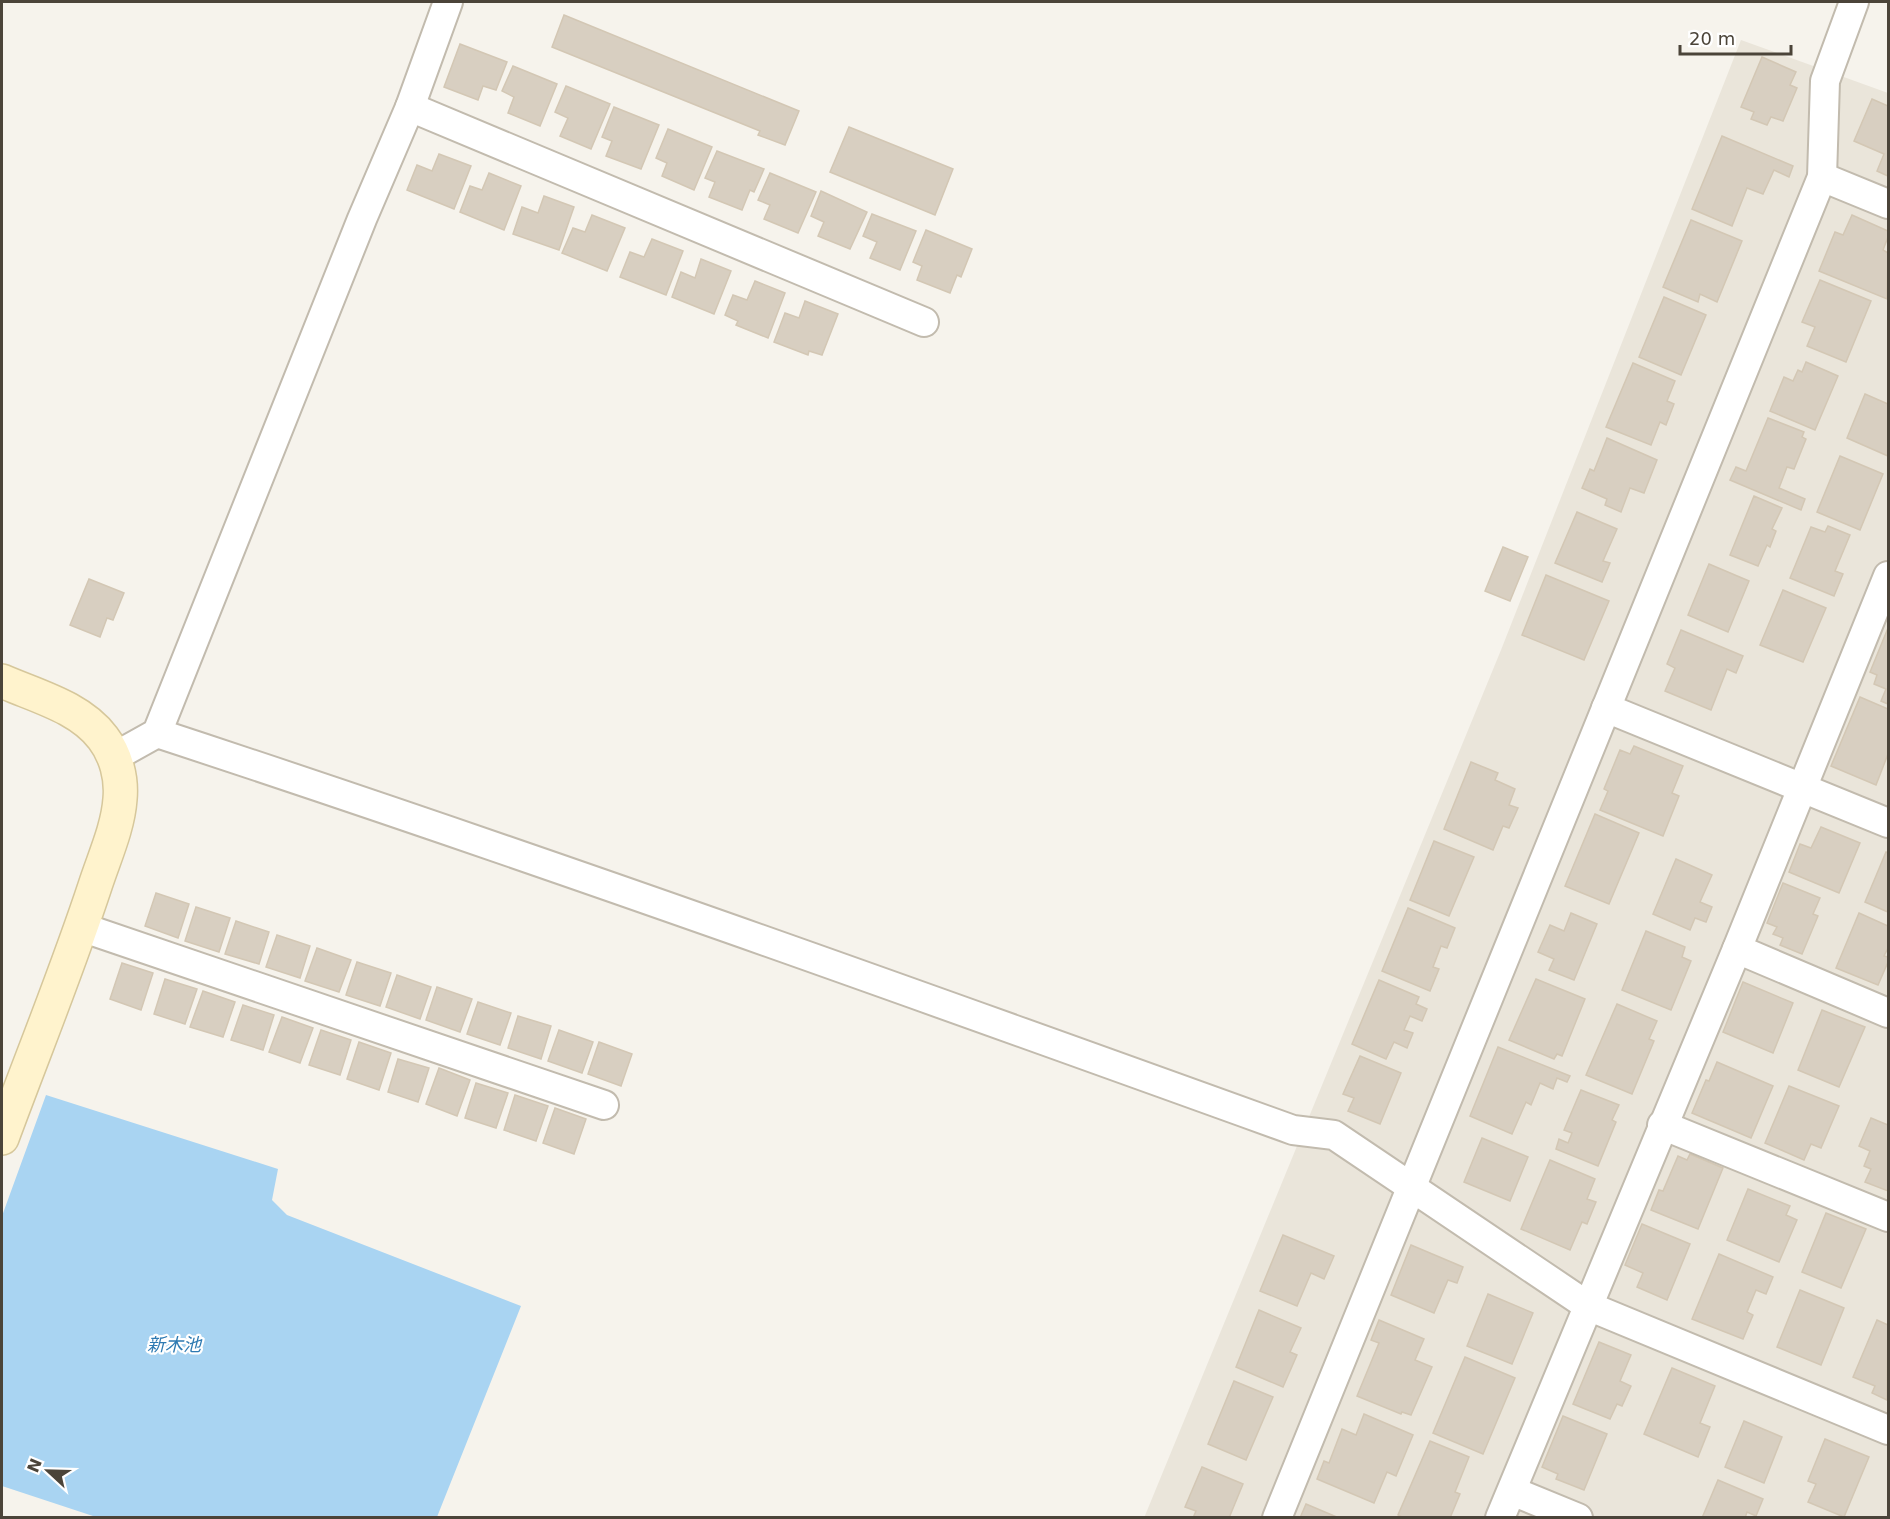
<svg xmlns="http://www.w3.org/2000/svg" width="1890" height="1519" viewBox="0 0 1890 1519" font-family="'DejaVu Sans','Noto Sans JP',sans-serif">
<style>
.residential{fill:#eae5da}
.water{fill:#a9d4f2}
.building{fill:#d8cfc1;stroke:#d3c7b4;stroke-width:1.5}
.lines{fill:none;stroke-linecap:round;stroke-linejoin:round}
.street-casing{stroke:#c2bbae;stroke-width:32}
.secondary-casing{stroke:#d6c79b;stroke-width:36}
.street{stroke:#fff;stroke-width:28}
.secondary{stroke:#fff3cd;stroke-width:33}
.labels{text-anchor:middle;stroke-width:4.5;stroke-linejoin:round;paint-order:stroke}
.water-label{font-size:18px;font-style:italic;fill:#2e7ab2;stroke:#fff}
</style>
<rect width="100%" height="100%" fill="#f6f3ec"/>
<!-- residential -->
<polygon class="residential" points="1741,40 1888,93 1888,1517 1144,1518 1501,650"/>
<!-- water -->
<polygon class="water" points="46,1095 278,1169 272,1200 287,1215 521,1306 437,1517 96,1517 2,1486 2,1216"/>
<!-- building -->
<g class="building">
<polygon points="564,15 799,111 785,145 758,135 760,131 552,47"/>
<polygon points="460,44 507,62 496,90 483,86 478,100 444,87"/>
<polygon points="1762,57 1796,72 1790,85 1797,88 1783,121 1771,117 1767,125 1751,119 1754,112 1741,107"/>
<polygon points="513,66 557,84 540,126 508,113 514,97 502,91"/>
<polygon points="566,86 610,104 591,149 560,136 568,118 555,112"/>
<polygon points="1872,99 1888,106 1888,176 1877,171 1884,154 1854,141"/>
<polygon points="614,107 659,125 641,169 606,156 612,141 602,137"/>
<polygon points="849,127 953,169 935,215 830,172"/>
<polygon points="668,129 712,147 694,190 662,176 667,163 656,158"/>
<polygon points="1722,136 1793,166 1789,177 1774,170 1763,194 1747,188 1732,226 1692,209"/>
<polygon points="717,151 764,169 754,192 750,190 742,210 709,197 715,182 705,178"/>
<polygon points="439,154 471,166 454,209 407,190 417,165 432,171"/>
<polygon points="489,173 521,186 504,230 460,212 470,186 482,190"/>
<polygon points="770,173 816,192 798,233 764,219 770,205 758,200"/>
<polygon points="821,191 867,212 850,249 818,236 824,222 811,216"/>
<polygon points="544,196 574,207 559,250 513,234 522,207 538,213"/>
<polygon points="872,214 916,231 900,270 870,258 877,242 863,236"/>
<polygon points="592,215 625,228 607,271 562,253 573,228 585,232"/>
<polygon points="1852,215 1888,231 1888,237 1883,250 1888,253 1887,299 1819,271 1835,232 1843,235"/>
<polygon points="1691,220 1742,241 1717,302 1700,294 1698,302 1663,287"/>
<polygon points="926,230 972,249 961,277 957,275 950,293 917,280 922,266 913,262"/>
<polygon points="652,239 683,251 666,295 620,277 630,252 644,257"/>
<polygon points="701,259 731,271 714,314 672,297 681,272 695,278"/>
<polygon points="1820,280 1871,301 1846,362 1807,346 1815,327 1802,322"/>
<polygon points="755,281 785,293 768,338 736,325 738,321 725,315 733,295 747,300"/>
<polygon points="1664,297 1706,315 1681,375 1639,357"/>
<polygon points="805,301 838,314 822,355 809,351 808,355 774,342 785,313 799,318"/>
<polygon points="1806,362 1838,376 1815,430 1770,411 1784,377 1793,381 1798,370 1802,372"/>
<polygon points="1633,363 1675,381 1667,401 1674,404 1666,425 1660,422 1651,445 1606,427"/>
<polygon points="1865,394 1888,404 1888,456 1847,438"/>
<polygon points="1768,418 1804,432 1802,437 1806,439 1794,469 1787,467 1779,488 1805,499 1801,510 1730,480 1736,467 1746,471"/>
<polygon points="1607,438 1657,460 1644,493 1630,488 1621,512 1605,505 1607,499 1582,488 1590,469 1594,471"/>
<polygon points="1840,456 1883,474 1860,530 1817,512"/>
<polygon points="1754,496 1782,508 1772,529 1776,531 1770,547 1767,545 1758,566 1730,555"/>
<polygon points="1577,512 1617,529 1603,561 1610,563 1602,582 1555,563"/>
<polygon points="1828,526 1850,535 1835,571 1843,574 1834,596 1790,578 1811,527 1825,532"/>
<polygon points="1503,547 1528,557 1510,601 1485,591"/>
<polygon points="1709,564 1749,581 1728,632 1688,615"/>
<polygon points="1546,575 1609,601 1584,660 1522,635"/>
<polygon points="89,579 124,593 113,620 107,618 100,637 70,625"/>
<polygon points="1783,590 1826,608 1803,662 1760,645"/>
<polygon points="1888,628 1888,704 1881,701 1886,689 1874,684 1877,675 1870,672"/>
<polygon points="1681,630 1743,656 1736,673 1727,669 1711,710 1665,691 1675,668 1667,664"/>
<polygon points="1860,697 1888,709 1888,754 1876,785 1831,766"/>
<polygon points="1634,746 1683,766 1672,793 1679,796 1663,836 1600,810 1608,791 1604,789 1620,750 1630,754"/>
<polygon points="1471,762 1498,773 1495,780 1515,789 1509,805 1518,808 1509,828 1503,826 1493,850 1444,829"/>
<polygon points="1595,814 1639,833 1609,904 1565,886"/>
<polygon points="1821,827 1860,843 1839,893 1789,872 1800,844 1811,848"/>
<polygon points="1434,841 1474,857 1449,916 1410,900"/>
<polygon points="1886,852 1888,853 1888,912 1865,902"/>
<polygon points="1676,859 1712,875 1700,902 1712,907 1706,922 1695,918 1690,930 1653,914"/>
<polygon points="1783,883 1820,898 1813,914 1818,916 1802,954 1780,945 1783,938 1773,934 1777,927 1767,923"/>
<polygon points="156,893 189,904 178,938 145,926"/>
<polygon points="196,907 230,918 219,952 185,941"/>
<polygon points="1408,908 1455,928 1447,948 1441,946 1433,967 1439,969 1430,991 1382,971"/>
<polygon points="1571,913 1597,924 1574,980 1549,970 1554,959 1538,952 1550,925 1564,931"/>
<polygon points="1859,913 1888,926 1888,948 1884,956 1888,957 1888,962 1878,985 1836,968"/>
<polygon points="236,921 269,932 259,964 225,954"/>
<polygon points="1646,931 1685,947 1682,957 1691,961 1671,1010 1622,990"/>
<polygon points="277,935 310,946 300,978 266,967"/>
<polygon points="317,948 351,960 339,992 305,981"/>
<polygon points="357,962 391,973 380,1006 346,995"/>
<polygon points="122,963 153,973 141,1010 110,999"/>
<polygon points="397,975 431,987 420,1019 386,1007"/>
<polygon points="165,979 197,989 185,1024 154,1014"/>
<polygon points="1536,979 1585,999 1562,1056 1557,1054 1554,1059 1509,1040"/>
<polygon points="1379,980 1419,997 1416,1004 1427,1009 1422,1021 1410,1016 1404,1030 1413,1033 1407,1048 1394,1042 1386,1059 1352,1044"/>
<polygon points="1743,982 1793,1003 1773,1053 1723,1032"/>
<polygon points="437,987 472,999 460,1032 426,1020"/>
<polygon points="203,991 235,1002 223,1037 190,1027"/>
<polygon points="478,1002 511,1013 500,1045 467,1034"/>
<polygon points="1617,1004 1657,1021 1649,1039 1654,1041 1632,1094 1586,1075"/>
<polygon points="243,1005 274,1015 263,1050 231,1040"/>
<polygon points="1822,1010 1865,1027 1839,1087 1798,1070"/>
<polygon points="518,1016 551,1026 541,1059 508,1048"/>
<polygon points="282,1017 313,1028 300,1063 269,1052"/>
<polygon points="321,1030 351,1040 340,1075 309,1065"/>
<polygon points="559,1030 593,1042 582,1073 548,1061"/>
<polygon points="359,1042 391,1053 379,1090 347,1079"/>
<polygon points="599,1042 632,1054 621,1086 588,1074"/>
<polygon points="1498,1047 1570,1076 1567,1082 1557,1078 1553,1089 1540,1083 1531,1105 1526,1102 1512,1134 1470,1116"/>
<polygon points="1360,1056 1401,1073 1380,1124 1348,1111 1354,1098 1343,1094"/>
<polygon points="398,1059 429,1068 418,1102 388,1092"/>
<polygon points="1717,1062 1773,1086 1751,1138 1692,1113 1706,1080 1709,1081"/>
<polygon points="439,1068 470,1080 457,1116 426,1104"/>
<polygon points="476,1083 508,1093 496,1128 465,1118"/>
<polygon points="1789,1086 1839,1106 1821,1148 1811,1144 1804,1160 1765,1143"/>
<polygon points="1581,1090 1619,1105 1612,1120 1616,1122 1598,1166 1556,1149 1559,1139 1568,1143 1572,1133 1564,1130"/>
<polygon points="515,1095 548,1106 536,1141 504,1130"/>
<polygon points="555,1108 586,1119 574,1154 543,1143"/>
<polygon points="1871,1118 1888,1125 1888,1191 1865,1182 1871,1169 1864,1166 1870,1151 1859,1146"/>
<polygon points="1482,1138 1528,1157 1510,1201 1464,1182"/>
<polygon points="1690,1154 1723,1168 1698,1229 1651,1210 1659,1190 1663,1191 1678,1156 1687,1160"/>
<polygon points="1550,1160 1595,1179 1587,1199 1596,1202 1587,1224 1582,1222 1570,1250 1521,1229"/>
<polygon points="1748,1189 1790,1206 1786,1215 1797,1220 1779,1262 1727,1240"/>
<polygon points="1826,1213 1866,1229 1841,1288 1802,1272"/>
<polygon points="1642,1224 1690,1244 1667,1300 1637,1287 1643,1273 1625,1265"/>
<polygon points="1283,1235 1334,1256 1324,1279 1311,1273 1297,1306 1260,1291"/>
<polygon points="1411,1245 1463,1267 1457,1283 1448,1280 1434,1313 1391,1295"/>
<polygon points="1719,1254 1773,1277 1766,1294 1756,1290 1747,1312 1753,1315 1743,1339 1692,1319"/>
<polygon points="1800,1290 1844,1308 1821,1365 1777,1347"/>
<polygon points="1488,1294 1533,1313 1512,1364 1467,1346"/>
<polygon points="1259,1310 1301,1328 1290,1352 1297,1355 1283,1387 1236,1367"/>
<polygon points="1379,1320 1424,1339 1415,1360 1432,1367 1411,1415 1402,1412 1401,1414 1357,1396 1379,1343 1371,1340"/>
<polygon points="1877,1320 1888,1325 1887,1400 1872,1393 1875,1386 1853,1377"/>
<polygon points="1599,1342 1631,1355 1620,1381 1631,1386 1622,1406 1617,1404 1610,1419 1573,1404"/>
<polygon points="1465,1357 1515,1378 1483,1454 1433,1433"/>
<polygon points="1672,1368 1715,1386 1700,1423 1710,1427 1698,1457 1644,1434"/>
<polygon points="1234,1381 1273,1397 1246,1460 1208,1444"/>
<polygon points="1364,1414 1413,1435 1396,1476 1387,1472 1374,1503 1317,1479 1324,1461 1329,1463 1342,1429 1356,1435"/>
<polygon points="1563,1416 1607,1434 1584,1490 1556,1479 1558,1474 1542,1467"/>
<polygon points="1744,1421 1782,1437 1764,1483 1725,1467"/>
<polygon points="1825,1439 1869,1457 1844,1517 1808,1502 1816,1484 1808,1481"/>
<polygon points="1430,1441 1469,1457 1455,1492 1460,1494 1450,1518 1404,1518 1398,1515"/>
<polygon points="1202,1467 1243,1484 1229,1518 1193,1518 1196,1511 1185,1507"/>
<polygon points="1718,1480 1763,1499 1756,1516 1747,1512 1745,1518 1702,1518"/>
<polygon points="1306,1504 1339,1518 1300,1518"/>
</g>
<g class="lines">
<!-- street casing -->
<g class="street-casing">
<g id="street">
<polyline points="410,107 924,322"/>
<polyline points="1822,177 1888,204"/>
<polyline points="1606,708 1888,823"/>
<path d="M157 733C538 858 916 994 1293 1130L1334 1135 1588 1306 1888 1430"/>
<polyline points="114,757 157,733 362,219 410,107 448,2"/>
<polyline points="81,927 604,1105"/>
<polyline points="1737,949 1888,1013"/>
<polyline points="1662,1125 1888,1217"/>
<polyline points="1512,1491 1578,1518"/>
<polyline points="1277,1518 1822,177 1825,81 1854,2"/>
<polyline points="1500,1518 1737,949 1888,576"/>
</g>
</g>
<!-- secondary casing -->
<g class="secondary-casing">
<path id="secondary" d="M2 681C36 696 80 707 103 738 116 755 122 778 120 799 118 828 104 858 95 886 67 971 33 1054 2 1138"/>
</g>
<!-- street -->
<use href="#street" class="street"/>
<!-- secondary -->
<use href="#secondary" class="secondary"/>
</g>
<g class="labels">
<!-- water labels -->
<g class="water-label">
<text x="174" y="1351">新木池</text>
</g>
</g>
<!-- border -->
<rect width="1890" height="1519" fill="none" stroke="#4b4439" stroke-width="6"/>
<!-- north arrow -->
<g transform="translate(48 1471) rotate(292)" stroke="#ffffff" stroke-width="4.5" paint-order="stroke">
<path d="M0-4.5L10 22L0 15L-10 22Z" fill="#4b4439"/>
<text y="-9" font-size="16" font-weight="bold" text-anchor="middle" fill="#4b4439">N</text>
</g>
<!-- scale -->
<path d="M1680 45v9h111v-9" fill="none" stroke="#4b4439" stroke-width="3"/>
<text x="1689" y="45" font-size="18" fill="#4b4439" stroke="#ffffff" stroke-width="4.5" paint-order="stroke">20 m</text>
</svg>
